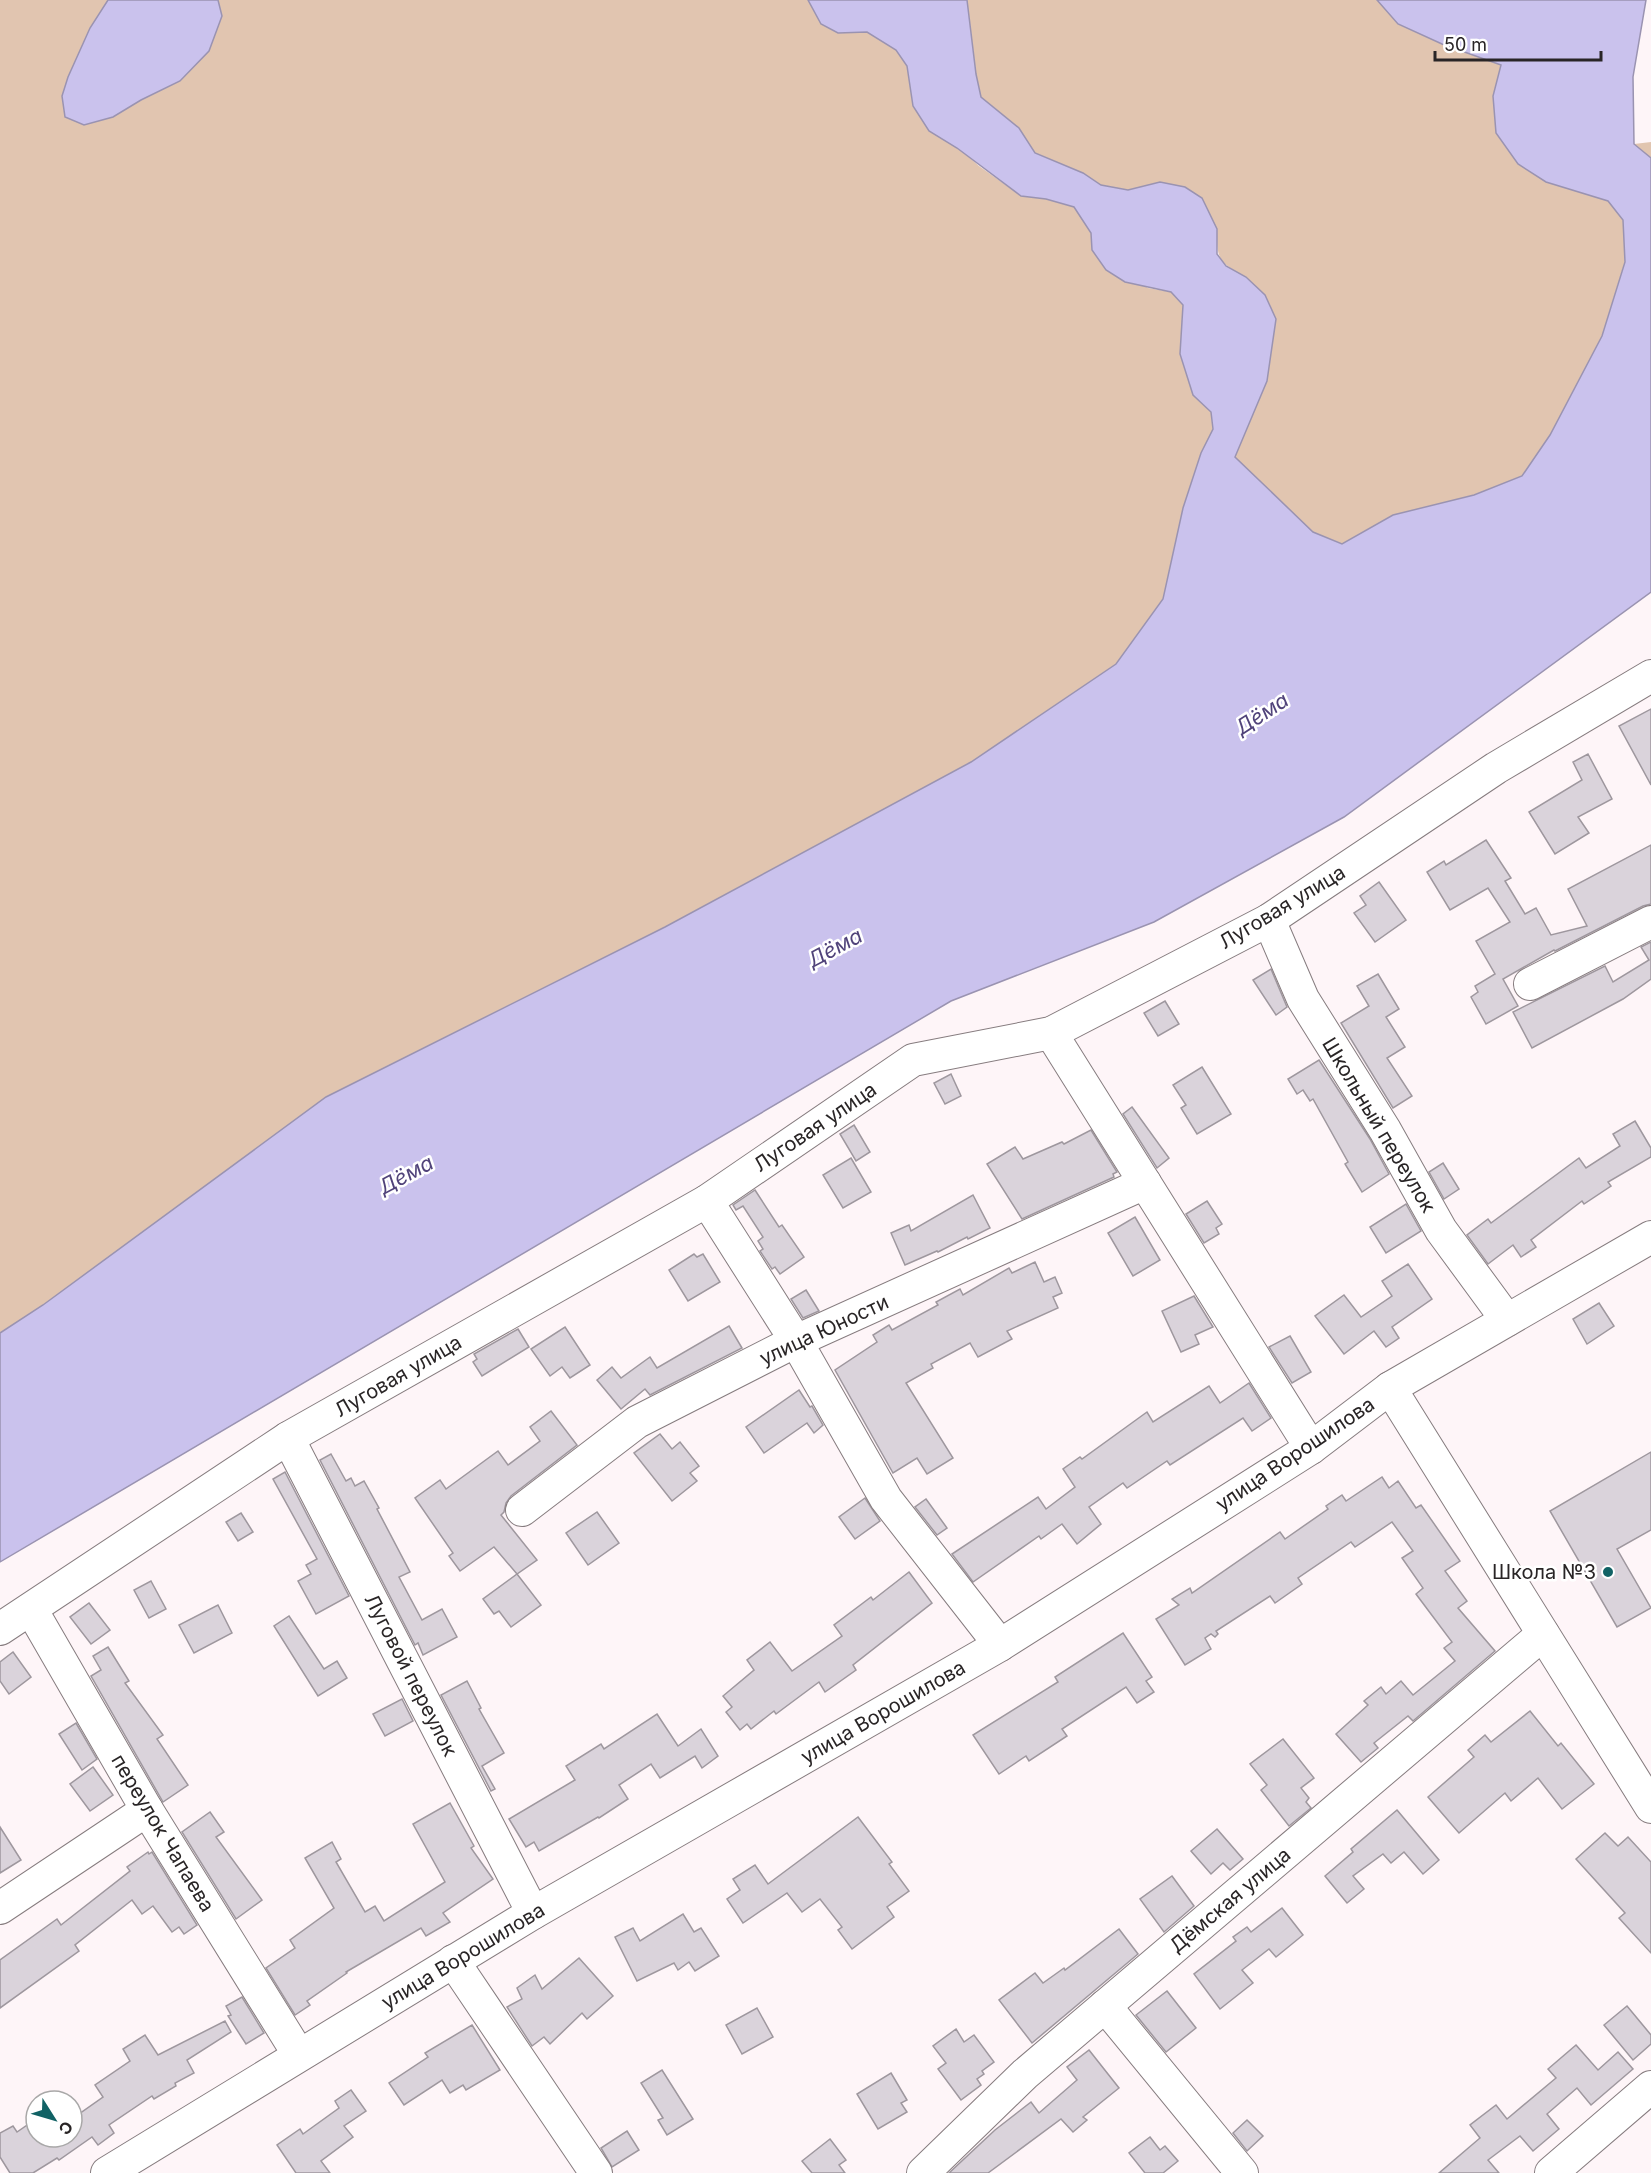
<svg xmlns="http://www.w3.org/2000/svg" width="1651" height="2173" viewBox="0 0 1651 2173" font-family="Inter,sans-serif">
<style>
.green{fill:#e1c5b0}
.water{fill:#cac2ed;stroke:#9a93b1;stroke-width:1.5}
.building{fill:#dad3db;stroke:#9e979e;stroke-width:1.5}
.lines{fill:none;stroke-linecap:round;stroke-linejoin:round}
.minor-casing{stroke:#867c7f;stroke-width:34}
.minor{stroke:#fff;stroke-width:32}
.poi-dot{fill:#116265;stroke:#fff;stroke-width:2}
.labels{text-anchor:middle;stroke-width:5;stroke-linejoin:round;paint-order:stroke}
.street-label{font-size:20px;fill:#292526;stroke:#fff}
.poi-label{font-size:20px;fill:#292526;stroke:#fff;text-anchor:end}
.water-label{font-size:21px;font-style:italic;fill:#50437a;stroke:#fff}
</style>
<rect width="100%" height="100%" fill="#fef5f8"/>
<!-- green -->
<g class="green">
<polygon points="0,0 108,0 90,28 113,117 141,100 222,16 218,0 808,0 821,24 838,33 867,32 896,50 907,66 913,107 979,166 1021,196 1046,199 1074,207 1091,233 1092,250 1148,288 1171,292 1183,305 1180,354 1193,395 1211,412 1213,429 1201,453 1183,508 1163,599 1116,664 971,762 665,927 0,1333"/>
<path d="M967 0H1377L1398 24 1442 44 1501 65 1493 96 1546 182 1609 201 1623 220 1625 261 1602 336 1550 435 1522 476 1474 495 1393 515 1342 544 1313 532 1234 457 1267 381 1246 277C1218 262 1217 260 1217 229L1160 182 1128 190 1101 185 1083 173 1035 153 1019 128 981 97 976 74Z"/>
<polygon points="1651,142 1651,158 1634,144"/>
</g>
<!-- water -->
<g class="water">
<polygon points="108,0 218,0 222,16 209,51 180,81 141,100 113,117 84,125 65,117 62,96 68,77 90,28"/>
<polygon points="808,0 967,0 976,74 981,97 1019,128 1035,153 1083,173 1101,185 1128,190 1160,182 1185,187 1202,198 1217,229 1217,254 1226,266 1246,277 1265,295 1276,319 1267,381 1235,457 1313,532 1342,544 1393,515 1474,495 1522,476 1550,435 1602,336 1625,262 1623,220 1608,201 1546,182 1518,164 1496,133 1493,96 1501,65 1442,44 1398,24 1377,0 1646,0 1633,77 1634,144 1651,158 1651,592 1344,817 1154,922 951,1001 0,1562 0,1333 43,1305 326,1097 665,927 971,762 1116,664 1163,599 1183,508 1201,453 1213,429 1211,412 1193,395 1180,354 1183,305 1171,292 1125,282 1106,270 1092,250 1091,233 1074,207 1046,199 1021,196 957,148 929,131 913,106 907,66 896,50 867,32 838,33 821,24"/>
</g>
<!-- building -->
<g class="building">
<polygon points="1651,709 1651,785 1619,726"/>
<polygon points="1588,754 1612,799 1578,817 1589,833 1555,854 1529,812 1582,780 1573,762"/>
<polygon points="1486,840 1511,878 1505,881 1525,914 1536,908 1551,935 1587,926 1568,889 1651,845 1651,904 1643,906 1555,951 1554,950 1503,979 1518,1006 1486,1024 1471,997 1478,992 1475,986 1495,974 1476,941 1510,922 1488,888 1450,910 1427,872 1444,861 1446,865"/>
<polygon points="1379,882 1406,920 1375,942 1354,913 1366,905 1360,896"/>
<polygon points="1651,942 1651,979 1623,999 1532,1048 1513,1012 1605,966 1613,982 1649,960 1641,947"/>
<polygon points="1271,969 1287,1007 1276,1015 1253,980"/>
<polygon points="1378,974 1399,1009 1386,1017 1405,1047 1387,1058 1412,1096 1393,1108 1341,1023 1369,1006 1357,986"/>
<polygon points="1165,1001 1179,1024 1158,1036 1144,1013"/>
<polygon points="1319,1060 1370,1139 1389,1174 1362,1192 1345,1164 1348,1162 1313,1099 1310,1101 1303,1090 1297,1094 1288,1079"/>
<polygon points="1202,1067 1231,1114 1197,1134 1181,1108 1186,1105 1173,1085"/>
<polygon points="951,1074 961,1096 945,1104 934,1083"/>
<polygon points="1132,1107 1169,1158 1157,1168 1123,1114"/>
<polygon points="1635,1121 1651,1148 1651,1157 1608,1182 1611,1186 1584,1204 1582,1201 1531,1240 1536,1247 1521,1257 1513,1245 1488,1264 1467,1235 1488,1219 1491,1223 1579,1158 1586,1168 1620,1146 1613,1134"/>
<polygon points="854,1125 870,1152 856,1161 840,1134"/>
<polygon points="1091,1130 1117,1172 1113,1174 1114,1177 1022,1219 987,1164 1015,1147 1023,1159 1062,1142 1064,1144"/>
<polygon points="851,1158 871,1192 843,1208 823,1175"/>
<polygon points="1443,1163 1459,1189 1444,1199 1429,1172"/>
<polygon points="755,1190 779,1227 782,1225 804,1257 780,1274 775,1267 772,1269 760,1251 763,1249 758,1241 763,1237 743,1206 736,1210 733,1205"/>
<polygon points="973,1195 990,1228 968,1239 967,1237 938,1252 937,1251 905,1265 891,1233 909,1225 911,1231"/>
<polygon points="1207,1201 1222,1224 1216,1228 1219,1234 1204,1243 1186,1214"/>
<polygon points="1406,1204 1421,1231 1386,1253 1370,1227"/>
<polygon points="1135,1217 1160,1260 1133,1276 1108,1233"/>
<polygon points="694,1254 697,1257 703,1254 720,1282 688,1301 669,1270"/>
<polygon points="1035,1262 1044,1282 1055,1277 1062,1293 1053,1297 1058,1308 1007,1331 1012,1339 978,1357 970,1343 931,1364 933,1368 906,1383 953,1458 927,1474 917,1458 893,1473 835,1370 877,1342 873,1335 889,1325 892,1330 938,1305 936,1302 960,1289 963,1295 1009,1268 1012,1273"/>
<polygon points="1408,1264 1432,1299 1392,1327 1399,1338 1386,1347 1374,1331 1344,1354 1315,1316 1344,1295 1361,1317 1392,1296 1382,1281"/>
<polygon points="806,1290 819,1311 803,1318 791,1299"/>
<polygon points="1194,1296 1213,1327 1195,1335 1199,1344 1181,1352 1162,1311"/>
<polygon points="1599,1303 1614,1326 1587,1344 1573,1319"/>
<polygon points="729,1326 742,1348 650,1395 645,1389 621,1409 597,1380 612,1367 621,1378 650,1357 657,1368"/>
<polygon points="565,1327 590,1365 570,1378 562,1367 550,1376 531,1349"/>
<polygon points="518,1329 529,1347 482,1376 473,1362 477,1359 474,1354"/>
<polygon points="1290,1336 1311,1372 1292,1383 1269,1347"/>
<polygon points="1249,1383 1271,1418 1252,1431 1243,1418 1170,1465 1167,1461 1127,1488 1123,1483 1089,1507 1101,1524 1077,1544 1062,1524 1041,1539 1039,1536 973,1582 952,1554 1038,1497 1046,1509 1075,1487 1063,1469 1080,1457 1082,1459 1147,1412 1153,1422 1209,1386 1220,1403"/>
<polygon points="799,1390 810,1407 812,1406 823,1425 814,1433 807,1423 764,1453 746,1427"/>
<polygon points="551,1411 577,1445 511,1496 506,1503 504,1512 501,1515 537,1560 517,1574 494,1547 460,1571 449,1556 453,1553 415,1498 440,1480 446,1489 498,1451 508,1465 540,1441 530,1427"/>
<polygon points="660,1434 672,1449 680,1442 699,1466 690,1473 697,1481 672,1501 634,1453"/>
<polygon points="1651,1452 1651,1530 1617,1549 1651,1608 1617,1627 1550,1511"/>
<polygon points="331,1454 346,1481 351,1478 355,1486 364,1481 379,1508 377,1509 410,1572 399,1577 422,1620 442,1609 457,1637 423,1655 418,1643 415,1645 320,1460"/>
<polygon points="285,1472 349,1596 316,1614 298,1581 311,1574 306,1565 317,1559 273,1479"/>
<polygon points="1382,1477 1389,1488 1398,1481 1416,1508 1421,1505 1460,1561 1445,1571 1467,1601 1458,1608 1495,1651 1413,1721 1408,1716 1374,1743 1378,1748 1361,1762 1336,1734 1368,1705 1364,1701 1381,1687 1386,1694 1401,1681 1413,1695 1455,1661 1444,1648 1452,1642 1416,1594 1423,1588 1402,1558 1413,1551 1392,1522 1355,1547 1351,1542 1298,1578 1302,1584 1275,1603 1270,1596 1216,1631 1218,1634 1215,1637 1211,1634 1205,1638 1211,1649 1185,1665 1156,1619 1179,1605 1172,1599 1190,1588 1192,1593 1280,1532 1285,1539 1328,1509 1326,1506 1342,1495 1346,1501"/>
<polygon points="865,1498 880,1521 855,1539 839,1517"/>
<polygon points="926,1499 947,1528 937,1535 915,1507"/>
<polygon points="597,1512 619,1543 588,1565 566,1533"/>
<polygon points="241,1513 253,1532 238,1541 226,1522"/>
<polygon points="909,1572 932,1603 853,1665 856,1670 825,1692 819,1682 776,1714 774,1711 751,1729 747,1724 740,1730 726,1712 732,1707 723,1696 754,1670 747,1660 770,1642 792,1671 842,1636 834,1625 871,1597 873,1600"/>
<polygon points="517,1574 541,1605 511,1627 499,1611 494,1614 483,1599"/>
<polygon points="151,1581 166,1609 149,1618 134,1590"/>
<polygon points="89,1603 110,1630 91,1644 70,1617"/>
<polygon points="218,1605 232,1633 194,1653 179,1625"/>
<polygon points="289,1616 324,1669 337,1661 347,1678 318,1696 274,1626"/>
<polygon points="1123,1633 1152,1677 1146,1681 1154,1692 1137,1703 1126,1687 1062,1729 1067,1736 1029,1761 1026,1756 999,1774 973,1735 1058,1682 1055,1677"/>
<polygon points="108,1647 129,1681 125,1683 163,1735 157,1739 188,1785 163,1802 91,1676 101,1670 93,1656"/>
<polygon points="13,1652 31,1677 9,1694 0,1681 0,1662"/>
<polygon points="467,1681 481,1708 479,1709 504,1753 482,1766 495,1789 491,1791 441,1695"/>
<polygon points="402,1699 413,1721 385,1736 373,1714"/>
<polygon points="1530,1711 1558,1746 1561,1743 1594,1784 1562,1809 1538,1778 1511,1801 1505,1793 1459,1833 1428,1797 1474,1757 1468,1750 1485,1735 1491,1742"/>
<polygon points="657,1714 678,1746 701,1729 718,1756 702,1768 695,1756 660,1778 651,1764 619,1785 628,1799 599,1818 598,1817 539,1851 534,1842 526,1847 509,1819 575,1780 566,1766 601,1744 604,1749"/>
<polygon points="76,1723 97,1759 82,1770 59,1734"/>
<polygon points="1283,1739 1314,1778 1301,1788 1309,1798 1306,1802 1311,1808 1289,1826 1261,1790 1267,1785 1250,1764"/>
<polygon points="93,1767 113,1795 90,1811 70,1784"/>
<polygon points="450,1803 474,1846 471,1848 493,1879 443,1913 450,1922 426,1936 421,1928 346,1972 347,1973 307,2001 310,2005 295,2015 266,1968 295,1948 290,1940 334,1908 305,1858 332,1842 341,1859 336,1862 365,1912 375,1906 384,1921 445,1882 413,1824"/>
<polygon points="1397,1810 1439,1860 1423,1874 1404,1852 1391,1863 1383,1854 1353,1876 1364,1889 1347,1903 1325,1876 1353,1852 1351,1849"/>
<polygon points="210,1812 224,1832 216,1837 262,1900 236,1919 182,1832"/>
<polygon points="858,1817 892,1862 889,1864 909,1891 887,1907 894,1917 852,1949 838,1930 842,1927 820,1899 802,1912 787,1893 743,1923 727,1899 740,1890 733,1879 755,1865 768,1884"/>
<polygon points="0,1827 21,1860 0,1873"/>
<polygon points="1217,1829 1243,1859 1230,1870 1223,1863 1211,1874 1191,1851"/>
<polygon points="1605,1833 1618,1846 1628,1837 1651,1862 1651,1953 1619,1918 1625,1913 1576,1859"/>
<polygon points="148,1852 149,1854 152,1852 197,1925 184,1934 179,1927 172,1932 153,1906 142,1914 132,1900 75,1945 79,1951 0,2008 0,1960 57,1919 61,1925 130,1871 127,1867"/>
<polygon points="1172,1876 1194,1906 1164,1932 1140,1899"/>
<polygon points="1282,1908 1303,1935 1276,1957 1269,1949 1242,1970 1253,1983 1220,2009 1194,1974 1236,1941 1233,1937 1247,1927 1251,1932"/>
<polygon points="683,1914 694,1932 701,1928 719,1956 695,1971 689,1962 678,1970 674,1963 637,1981 615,1937 633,1928 640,1941"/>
<polygon points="1119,1929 1138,1954 1032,2043 999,2000 1035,1973 1043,1983 1064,1968 1065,1970"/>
<polygon points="579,1958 613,1996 587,2019 582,2013 550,2044 544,2037 532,2046 507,2007 522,1999 517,1988 535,1975 542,1989"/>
<polygon points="1167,1991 1196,2028 1166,2052 1136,2015"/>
<polygon points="242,1997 264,2033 246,2044 228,2016 231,2015 226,2006"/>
<polygon points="1627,2006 1651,2035 1651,2044 1633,2060 1604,2025"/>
<polygon points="757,2008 773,2037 742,2054 726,2025"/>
<polygon points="225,2021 231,2032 187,2060 194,2073 175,2083 176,2086 154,2099 152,2096 109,2125 114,2133 98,2145 92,2137 59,2160 57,2158 33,2173 10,2173 0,2157 0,2133 13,2126 17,2132 36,2119 36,2137 72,2137 72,2119 103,2097 95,2085 130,2061 123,2049 145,2035 158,2055"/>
<polygon points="472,2025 500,2070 466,2090 463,2085 450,2093 442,2080 404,2105 389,2083 428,2057 425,2053"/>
<polygon points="956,2029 964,2042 974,2035 994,2062 982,2071 984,2074 977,2079 981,2085 961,2100 938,2069 946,2063 933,2046"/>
<polygon points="1576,2045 1598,2070 1618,2052 1633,2069 1591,2105 1577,2088 1547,2114 1559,2129 1533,2151 1520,2136 1488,2160 1499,2173 1439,2173 1480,2138 1470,2125 1496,2105 1507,2119 1556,2078 1548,2069"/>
<polygon points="1089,2050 1119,2088 1083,2117 1087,2120 1073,2132 1061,2119 988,2173 949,2173 995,2130 1031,2102 1039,2113 1077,2080 1067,2067"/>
<polygon points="662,2070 693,2119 667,2135 658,2120 663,2118 641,2083"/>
<polygon points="891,2073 907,2100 901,2103 907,2112 878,2129 857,2094"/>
<polygon points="351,2090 366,2111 344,2126 353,2137 321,2161 330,2173 296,2173 277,2145 300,2129 303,2134 339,2108 335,2101"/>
<polygon points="1247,2120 1263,2136 1247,2151 1233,2133"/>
<polygon points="627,2131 639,2150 612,2167 601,2148"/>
<polygon points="1150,2137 1160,2150 1165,2146 1178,2161 1163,2173 1145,2173 1129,2153"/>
<polygon points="830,2139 846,2160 839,2165 845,2173 812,2173 802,2161"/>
</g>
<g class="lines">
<!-- minor casing -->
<g class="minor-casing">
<g id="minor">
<polyline points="1269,920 1303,999 1385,1130 1441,1230 1507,1320"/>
<polyline points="1530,984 1651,922"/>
<polyline points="1051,1033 1311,1448"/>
<polyline points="707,1201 796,1341 886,1499 1000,1645"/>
<polyline points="1390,1388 1651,1807"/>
<polyline points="288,1438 533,1913"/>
<polyline points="522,1510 637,1422 796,1341 1145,1183"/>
<polyline points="31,1609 147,1810 299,2055"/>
<polyline points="0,1629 288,1438 707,1201 913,1060 1051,1033 1269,920 1496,768 1651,676"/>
<polyline points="0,1908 147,1810"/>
<polyline points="453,1961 596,2173"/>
<polyline points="1105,2006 1242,2173"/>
<polyline points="107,2173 533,1913 1000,1645 1311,1448 1390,1388 1651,1237"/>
<polyline points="923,2173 1025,2074 1543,1634"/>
<polyline points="1551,2173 1651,2087"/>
</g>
</g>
<!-- minor -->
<use href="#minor" class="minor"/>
</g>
<!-- markers -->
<circle class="poi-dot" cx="1608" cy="1572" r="6"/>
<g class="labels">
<!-- street labels -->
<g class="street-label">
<text transform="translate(1282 907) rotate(-31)" y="7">Луговая улица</text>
<text transform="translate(1379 1125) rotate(59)" y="7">Школьный переулок</text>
<text transform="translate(815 1127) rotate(-34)" y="7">Луговая улица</text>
<text transform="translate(824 1330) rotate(-25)" y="7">улица Юности</text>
<text transform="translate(398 1376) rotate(-30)" y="7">Луговая улица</text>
<text transform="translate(1295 1454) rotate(-34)" y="7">улица Ворошилова</text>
<text transform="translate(411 1675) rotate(63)" y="7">Луговой переулок</text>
<text transform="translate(883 1712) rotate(-30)" y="7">улица Ворошилова</text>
<text transform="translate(163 1833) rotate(59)" y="7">переулок Чапаева</text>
<text transform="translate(1230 1900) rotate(-40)" y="7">Дёмская улица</text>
<text transform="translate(463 1956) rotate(-31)" y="7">улица Ворошилова</text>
</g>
<!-- poi labels -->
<g class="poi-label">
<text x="1596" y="1579">Школа №3</text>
</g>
<!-- water labels -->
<g class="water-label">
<text transform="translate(1262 714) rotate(-33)" y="7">Дёма</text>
<text transform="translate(835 948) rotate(-28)" y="7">Дёма</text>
<text transform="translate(406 1175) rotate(-28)" y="7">Дёма</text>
</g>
</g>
<!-- north arrow -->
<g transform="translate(54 2119) rotate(127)"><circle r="28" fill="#ffffff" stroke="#a9a8a8" stroke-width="1.5"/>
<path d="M0-4.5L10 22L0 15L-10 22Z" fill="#116265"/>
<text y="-9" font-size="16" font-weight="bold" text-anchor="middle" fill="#292526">С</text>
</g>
<!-- scale -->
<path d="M1435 51v9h166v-9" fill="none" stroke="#292526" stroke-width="3"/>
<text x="1444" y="51" font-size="18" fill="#292526" stroke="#ffffff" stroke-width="4.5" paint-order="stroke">50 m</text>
</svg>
